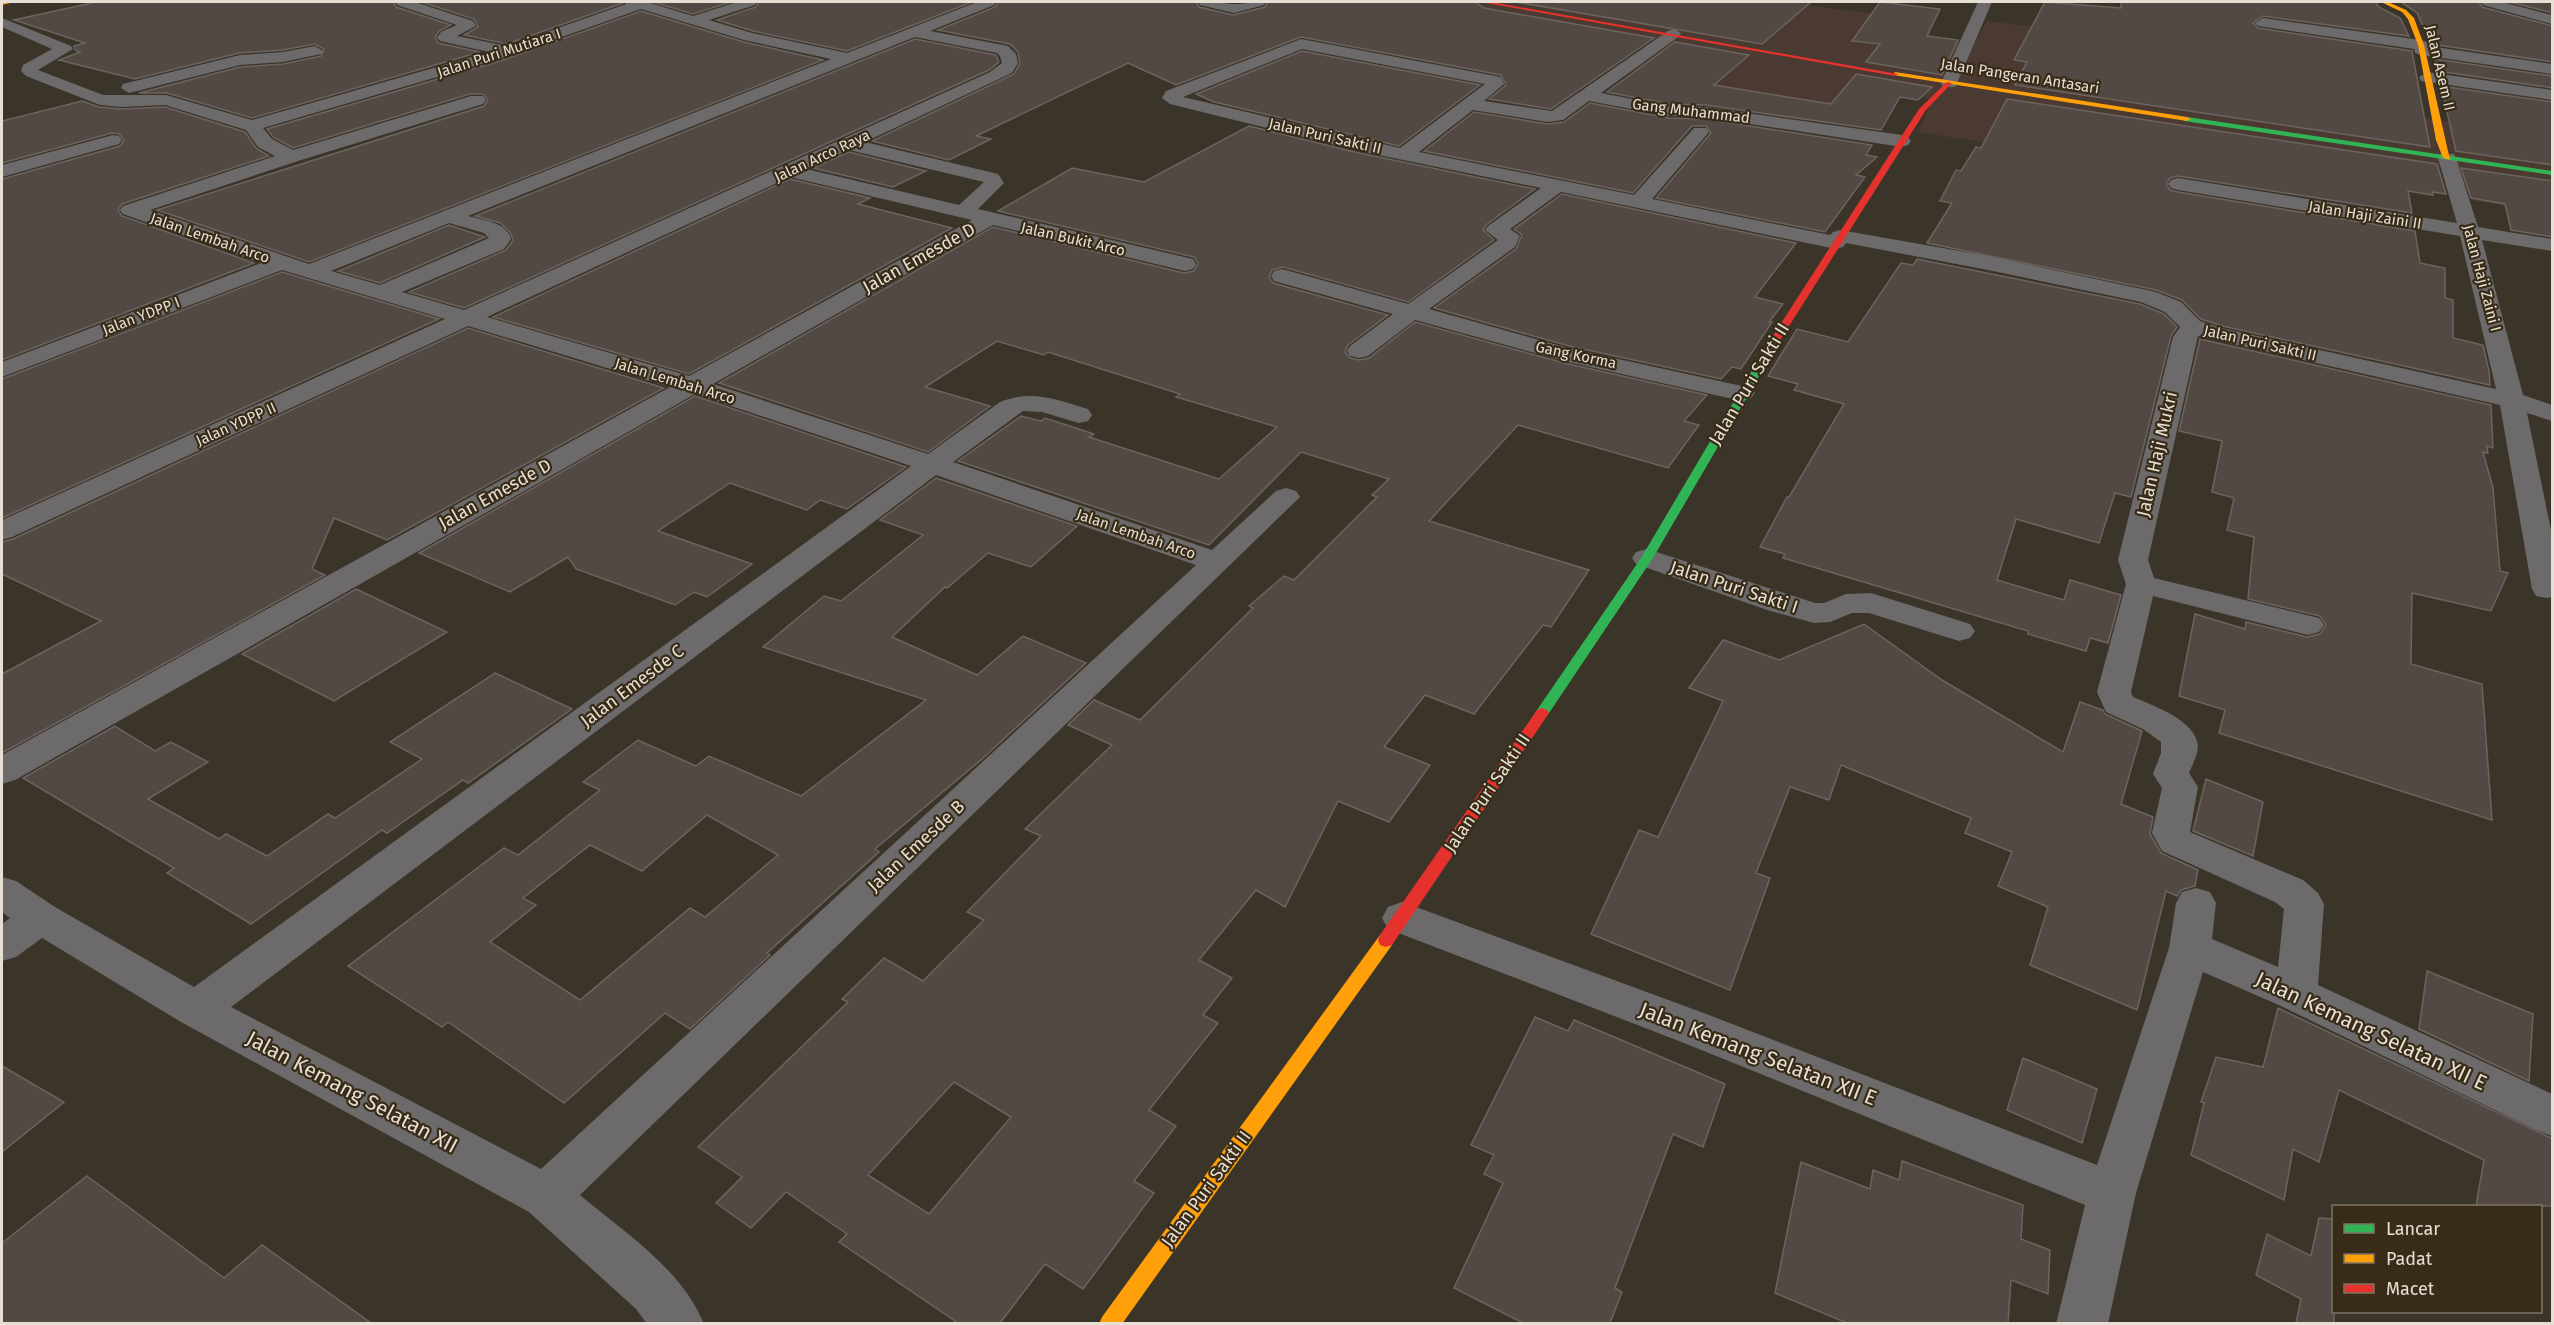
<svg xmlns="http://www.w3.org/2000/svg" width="2554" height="1325" viewBox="0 0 2554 1325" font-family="'Fira Sans',sans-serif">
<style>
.commercial{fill:#4b3a31}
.building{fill:#524944;stroke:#6c645e;stroke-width:1.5;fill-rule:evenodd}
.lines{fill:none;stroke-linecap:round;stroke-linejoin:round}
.street{fill:#6c6a6a;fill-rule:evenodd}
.fast{fill:#30b455;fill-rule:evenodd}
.slow{fill:#ff9f0a;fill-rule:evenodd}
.jam{fill:#e5322d;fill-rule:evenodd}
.labels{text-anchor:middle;stroke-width:4.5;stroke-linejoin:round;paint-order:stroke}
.far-street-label{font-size:15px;fill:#e7dfd3;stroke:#382c18}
.street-label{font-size:18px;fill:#e7dfd3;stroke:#382c18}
.near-street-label{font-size:21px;fill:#e7dfd3;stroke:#382c18}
</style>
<rect width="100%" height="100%" fill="#3b3429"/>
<!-- commercial -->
<polygon class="commercial" points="1413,2 1783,2 1875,14 1863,27 1974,43 1987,21 2107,36 2214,88 2552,136 2552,214 2472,200 2454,169 2285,143 2153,169 1918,132 1933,99 1863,87 1850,106 1726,89 1628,72 1668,42 1605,30 1483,20"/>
<!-- building -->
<g class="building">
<polygon points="96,2 393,2 396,7 451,25 439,31 435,38 438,43 480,52 252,118 167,93 139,93 240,67 283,64 321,56 324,49 315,44 283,50 239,53 135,79 59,60 80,52 75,50 74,46 85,43 14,20"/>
<polygon points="421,2 623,2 623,3 507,44 464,35 478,27 474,19"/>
<polygon points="653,2 731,2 693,14"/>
<polygon points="759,2 972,2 847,51 753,31 717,20 756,7"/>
<polygon points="998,2 1196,2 1199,7 1233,15 1265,7 1268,2 1475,2 1484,8 1654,38 1551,109 1489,99 1506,85 1501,75 1301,37 1176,85 1128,63 976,136 991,139 949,160 872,141 1014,74 1020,63 1018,52 1010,44 938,30 995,7"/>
<polygon points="1516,2 1811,2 1762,44"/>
<polygon points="1880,2 1940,9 1927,36 1958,40 1942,75 1866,62 1880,44 1852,41"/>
<polygon points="2045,2 2121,8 2121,2 2375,2 2379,7 2400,18 2409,36 2263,16 2253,23 2258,28 2412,51 2430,147 2015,85 2027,62 2014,60"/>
<polygon points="2401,2 2479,2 2482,7 2553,26 2553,62 2431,44 2417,13"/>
<polygon points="2509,2 2553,2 2553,13"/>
<polygon points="641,11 744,42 823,60 309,262 157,210 484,106 488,100 483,94 470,94 293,148 273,137 267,129 503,60"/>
<polygon points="915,39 996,55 999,62 989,70 464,308 409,292 506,250 513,240 510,232 500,223 475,216"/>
<polygon points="1675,42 1749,55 1714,85 1831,104 1856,74 1932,87 1918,100 1900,97 1881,130 1705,105 1669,104 1607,92"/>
<polygon points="1302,51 1480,85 1399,146 1214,102 1196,94"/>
<polygon points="2435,59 2553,76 2553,88 2438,71"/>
<polygon points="2441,86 2553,102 2553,165 2456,151"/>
<polygon points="2007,99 2437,164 2446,194 2432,192 2433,195 2408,191 2412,213 2178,176 2170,178 2166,184 2170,190 2178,192 2415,231 2420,263 2445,268 2445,298 2453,300 2453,338 2483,345 2489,371 2490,385 2222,326 2201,319 2182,300 2156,290 1927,243 1952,203 1940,201 1956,170 1961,171 1976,147 1981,148"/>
<polygon points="82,101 99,107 121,109 165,107 245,132 256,148 269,156 122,204 118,210 122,216 254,263 2,360 2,179 120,146 124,140 119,134 112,133 2,163 2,121"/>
<polygon points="1590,103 1669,118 1705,119 1872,145 1866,155 1877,157 1856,175 1865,177 1825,232 1656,198 1711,133 1706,126 1692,126 1633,193 1424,151 1474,112 1547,124 1564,122"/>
<path d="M1249 126 1359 153 1535 189 1486 225 1483 230 1494 240 1408 302 1283 267 1272 270 1269 277 1273 283 1388 315 1348 345 1345 352 1350 358 1359 360 1369 358 1415 322 1564 363 1707 395 1684 421 1699 425 1668 468 1518 425 1429 521 1589 570 1551 627 1543 625 1474 714 1425 695 1384 747 1430 765 1389 822 1338 801 1285 907 1256 890 1199 960 1232 978 1203 1015 1218 1023 1149 1110 1176 1126 1134 1181 1154 1193 1083 1289 1045 1264 1000 1323H958L839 1242 847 1234 786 1192 751 1228 716 1203 742 1177 698 1147 848 1002 842 999 884 958 923 981 984 920 967 912 1041 836 1025 829 1112 745 1068 725 1094 700 1140 720 1253 608 1249 606 1284 576 1294 580 1377 497 1372 495 1389 479 1301 452 1209 545 958 461 1021 416 1041 421 1045 418 1094 434 1089 437 1219 479 1277 427 1176 397 1180 394 1048 352 1044 355 997 341 925 387 990 406 928 452 719 383 993 227 1184 273 1194 271 1198 263 1194 257 998 211 1072 168 1144 182ZM954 1082 1011 1117 929 1214 868 1175Z"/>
<polygon points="849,152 926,171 893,187 813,168"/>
<polygon points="2461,168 2553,181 2553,237 2511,230 2505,204 2471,198"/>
<polygon points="790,179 870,198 858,204 952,228 689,374 493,317"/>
<polygon points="1562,194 1796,243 1755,297 1783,304 1769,322 1772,322 1741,369 1732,367 1721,379 1569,346 1434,308 1516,249 1522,235 1514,229"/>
<polygon points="449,225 485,237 380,283 338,271"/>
<polygon points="1917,259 2140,304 2164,314 2177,327 2171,336 2131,497 2115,493 2099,543 2016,519 1997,580 2064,600 2070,580 2121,595 2108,643 2090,638 2086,651 2028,634 2028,631 1783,558 1785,554 1760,547 1787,497 1789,497 1844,404 1794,390 1798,384 1768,376 1797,329 1848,342 1901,263 1913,265"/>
<polygon points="282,272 439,319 2,518 2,379"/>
<polygon points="468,328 664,388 387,540 334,518 312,569 325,575 2,753 2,674 101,621 2,574 2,542 13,539"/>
<polygon points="2200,339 2491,405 2493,448 2487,446 2488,453 2483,452 2493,488 2500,571 2508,573 2491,611 2412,593 2411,664 2482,684 2492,820 2219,733 2225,710 2179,696 2195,614 2245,629 2246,622 2307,637 2320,634 2326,625 2320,616 2248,599 2254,537 2227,530 2234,498 2212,492 2222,441 2179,431"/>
<polygon points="695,396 906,467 847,509 820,500 807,510 730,483 658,531 752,564 707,597 694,592 675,605 576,569 568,557 510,592 419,553"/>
<path d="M936 478 1077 526 1031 567 988 553 947 588 945 587 892 637 977 675 1023 636 1086 663 982 759 875 849 879 852 767 953 770 955 690 1029 665 1013 564 1103 448 1022 442 1027 348 966 504 848 518 855 600 790 583 782 638 740 696 766 709 756 801 796 926 700 763 647 824 596 841 601 923 535 880 520ZM707 815 778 855 705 917 690 908 580 1000 490 942 536 905 523 898 590 845 642 871Z"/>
<polygon points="356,589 447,632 334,701 242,654"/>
<polygon points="1864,624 1942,680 2063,752 2080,702 2103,710 2105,714 2142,731 2121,804 2153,817 2150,834 2161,853 2198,870 2195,886 2181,890 2177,896 2166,891 2137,1010 2030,965 2048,907 1998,886 2012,852 1965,833 1971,818 1841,765 1829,800 1790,787 1756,873 1770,878 1730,990 1591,934 1639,830 1658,837 1723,701 1689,688 1723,640 1779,660"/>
<polygon points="495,673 572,709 468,783 463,780 387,833 382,830 251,924 167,873 174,868 23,778 115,726 155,751 171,742 208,762 148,799 219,839 226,834 267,856 328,814 335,818 422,759 390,742"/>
<polygon points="2206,779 2263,802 2253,856 2193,831"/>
<polygon points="2427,971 2533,1014 2529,1081 2419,1029"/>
<polygon points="2278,1008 2553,1139 2553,1206 2476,1206 2484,1160 2339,1090 2319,1162 2293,1149 2284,1200 2191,1155 2204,1103 2201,1102 2216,1057 2263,1067"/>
<polygon points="1535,1017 1568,1031 1574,1020 1725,1084 1703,1147 1673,1134 1615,1288 1622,1292 1610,1323 1523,1323 1454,1288 1503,1183 1484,1174 1494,1155 1471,1145"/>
<polygon points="2023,1058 2097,1089 2082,1143 2007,1110"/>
<polygon points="2,1066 64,1102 2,1152"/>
<polygon points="1902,1161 2023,1205 2021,1239 2050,1250 2048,1294 2011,1280 2008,1323 1847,1323 1775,1293 1801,1162 1870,1189 1873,1170 1899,1180"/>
<polygon points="87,1176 224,1278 262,1245 371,1323 2,1323 2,1243"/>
<polygon points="2319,1218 2334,1219 2334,1323 2296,1323 2301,1299 2256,1275 2267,1234 2311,1256"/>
</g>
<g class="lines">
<!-- street -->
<g class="street">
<path d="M395 2H415L473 21 476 26 457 36 507 46 626 4 625 2H647L693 16 737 2H757L755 5 709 20 752 33 847 53 977 2H996L994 5 930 31 1008 46 1016 54 1018 63 1012 73 865 142 998 174 1004 183 978 209 1193 259 1196 264 1193 269 1185 271 993 225 713 384 928 454 1000 402C1031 389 1058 400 1088 409L1092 415 1088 421 1079 423 1042 412 1023 411 953 462 1212 550 1276 491 1286 488 1296 491 1300 497 580 1195C625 1233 681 1268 704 1324H647L636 1309 529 1212 181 1022 42 938 16 957 2 961V924L10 918 2 912V877L16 881 55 907 194 987 911 466 695 394 15 780 2 784V755L670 387 468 326 12 537 2 540V520L445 319 282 270 2 377V362L261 263 123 214 120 210 123 206 275 156 258 147 246 130 165 105 121 107 100 105 26 76 21 71 23 65 52 49 2 27V18L71 46 73 49 38 70 103 95H166L252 120 489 52 440 41 437 38 441 32 457 25 397 5ZM641 9 744 40 831 59 309 264 150 210 298 161 483 104 486 100 483 96H471L293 150 272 139 263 128 502 58ZM915 37 997 53 1000 56 1002 63 990 72 464 310 402 292 504 249 511 239C507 222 482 220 468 216ZM849 150 984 182 959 205 806 169ZM790 177 972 220 689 376 487 317ZM449 223 484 233 489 238 380 285 331 271ZM936 475 1196 565 541 1169 231 1007Z"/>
<path d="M1198 2C1210 1 1220 3 1232 4 1243 5 1255 1 1266 2L1264 5 1234 13 1200 5Z"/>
<polygon points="1978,2 1992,2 1957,83 1955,87 1943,87 1941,83"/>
<polygon points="2481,2 2502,2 2552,15 2552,24 2483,5"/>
<polygon points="2263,18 2421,40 2427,42 2428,46 2552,64 2552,74 2421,55 2415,53 2414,49 2258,26 2255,23"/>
<path d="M1673 29 1678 31 1681 34 1678 37 1601 93 1669 106 1705 107 1902 135 1908 137 1911 141 1908 145 1902 147 1705 117 1669 116 1589 101 1563 120 1547 122 1473 110 1419 152 1634 195 1694 128H1706L1709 132 1652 199 1830 235 1833 232 1840 230 1988 256 2156 292 2181 302 2200 321 2221 328 2496 389 2460 236 2178 190 2171 188 2168 184 2171 180 2178 178 2457 223 2438 158 2440 154H2454L2456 158 2478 227 2552 239V251L2482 240 2523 395 2552 405V421L2527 413 2552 535V597L2547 598 2536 596 2532 589 2500 405 2198 336 2148 560 2154 578 2319 618 2324 625 2319 632 2308 635 2153 596 2131 692 2133 697C2152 705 2196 720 2198 746 2198 755 2192 765 2189 773L2198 787 2190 832 2303 880 2318 893 2324 904 2318 985 2552 1094V1136L2536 1130 2281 1006 2203 972 2136 1193 2108 1324H2056L2085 1205 1679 1041 1388 929 1382 918 1388 907 1402 902 1416 907 1709 1015 2097 1165 2169 948 2176 903 2182 892 2196 888 2210 892 2216 903 2212 939 2278 967 2284 909 2275 902 2162 851 2152 833 2162 788 2153 774 2161 753V742L2143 729 2106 712 2097 692 2126 584 2118 560 2173 337 2180 327 2165 312 2141 302 1988 270 1846 243 1843 247 1836 249 1561 192 1510 229 1520 236 1515 247 1429 309 1568 348 1751 388 1755 393 1751 398 1742 401 1564 361 1415 320 1368 356 1359 358 1350 356 1347 351 1350 346 1393 314 1274 281 1271 276 1274 271 1282 269 1408 304 1498 240 1485 230 1488 226 1541 188 1359 151 1170 104 1162 98 1166 91 1301 39 1501 77 1504 84 1484 101 1552 111 1668 31ZM1302 49 1485 84 1400 148 1183 97Z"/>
<polygon points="315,46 323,51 321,54 283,62 240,65 129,93 121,88 123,84 240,55 283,52"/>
<polygon points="2427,72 2552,90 2552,100 2421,81 2419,77"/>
<polygon points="113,135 119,136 122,140 119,144 2,177 2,165"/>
<polygon points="1647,549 1815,603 1824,603 1846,594 1871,593 1970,624 1975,631 1970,638 1959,641 1869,613 1852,613 1830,622 1814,623 1767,610 1636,564 1632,558 1636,552"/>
</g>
<!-- fast -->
<g class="fast">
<polygon points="2187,117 2552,171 2552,175 2184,121 2184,117"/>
<polygon points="1774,339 1779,342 1653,558 1547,716 1537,716 1535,713 1537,710 1641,558 1769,342"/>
</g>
<!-- slow -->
<g class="slow">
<polygon points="2,2 14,2 2,5"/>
<polygon points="2381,2 2388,2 2406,10 2414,18 2424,45 2450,160 2443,158 2436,140 2418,45 2408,19 2402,12"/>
<polygon points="1895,72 2187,117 2191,119 2187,121 1893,75"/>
<polygon points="1386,933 1392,935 1394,940 1392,945 1122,1324 1099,1324 1102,1317 1380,935"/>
</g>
<!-- jam -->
<g class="jam">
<polygon points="1481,2 1491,2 1898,74 1895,76"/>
<polygon points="1947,82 1952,83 1926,110 1779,342 1771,344 1769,342 1919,109"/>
<polygon points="1542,708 1547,710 1549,713 1547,716 1392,945 1386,947 1380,945 1378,940 1380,935 1537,710"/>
</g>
</g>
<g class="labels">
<!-- far-street labels -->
<g class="far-street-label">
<text transform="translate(499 53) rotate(-18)" y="5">Jalan Puri Mutiara I</text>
<text transform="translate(2440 68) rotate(77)" y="5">Jalan Asem II</text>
<text transform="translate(2020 76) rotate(9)" y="5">Jalan Pangeran Antasari</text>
<text transform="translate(1691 111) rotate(7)" y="5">Gang Muhammad</text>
<text transform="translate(1325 136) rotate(13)" y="5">Jalan Puri Sakti II</text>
<text transform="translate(822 156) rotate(-25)" y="5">Jalan Arco Raya</text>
<text transform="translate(2365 215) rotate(9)" y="5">Jalan Haji Zaini II</text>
<text transform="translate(210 238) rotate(19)" y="5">Jalan Lembah Arco</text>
<text transform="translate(1073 239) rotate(13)" y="5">Jalan Bukit Arco</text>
<text transform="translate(2482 278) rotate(75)" y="5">Jalan Haji Zaini I</text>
<text transform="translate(141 316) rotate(-21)" y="5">Jalan YDPP I</text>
<text transform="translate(2260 343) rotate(13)" y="5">Jalan Puri Sakti II</text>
<text transform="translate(1576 355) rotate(12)" y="5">Gang Korma</text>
<text transform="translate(675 381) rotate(17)" y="5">Jalan Lembah Arco</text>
<text transform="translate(236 424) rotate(-24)" y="5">Jalan YDPP II</text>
<text transform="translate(1136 534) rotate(19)" y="5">Jalan Lembah Arco</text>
</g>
<!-- street labels -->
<g class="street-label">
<text transform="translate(919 258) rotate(-29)" y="6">Jalan Emesde D</text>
<text transform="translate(1749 384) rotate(-59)" y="6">Jalan Puri Sakti II</text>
<text transform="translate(2157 454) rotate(-77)" y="6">Jalan Haji Mukri</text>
<text transform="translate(495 494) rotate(-29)" y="6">Jalan Emesde D</text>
<text transform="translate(1734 587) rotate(18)" y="6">Jalan Puri Sakti I</text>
<text transform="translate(632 686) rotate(-37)" y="6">Jalan Emesde C</text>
<text transform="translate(1487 793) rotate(-56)" y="6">Jalan Puri Sakti II</text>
<text transform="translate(916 846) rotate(-43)" y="6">Jalan Emesde B</text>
<text transform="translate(1206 1189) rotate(-54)" y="6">Jalan Puri Sakti II</text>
</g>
<!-- near-street labels -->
<g class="near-street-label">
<text transform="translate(2371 1031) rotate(25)" y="7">Jalan Kemang Selatan XII E</text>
<text transform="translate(1758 1054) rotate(21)" y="7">Jalan Kemang Selatan XII E</text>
<text transform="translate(352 1092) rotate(28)" y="7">Jalan Kemang Selatan XII</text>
</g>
</g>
<!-- border -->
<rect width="2554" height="1325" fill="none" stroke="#e7dfd3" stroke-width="6"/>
<!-- legend -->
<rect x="2332" y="1205" width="210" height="108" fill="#382c18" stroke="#7e7463" stroke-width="1.5"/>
<rect x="2344" y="1224" width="30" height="9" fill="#30b455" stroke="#7e7463" stroke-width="1.5"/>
<text x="2386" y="1235" font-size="18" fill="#e7dfd3">Lancar</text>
<rect x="2344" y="1254" width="30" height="9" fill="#ff9f0a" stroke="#7e7463" stroke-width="1.5"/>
<text x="2386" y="1265" font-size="18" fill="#e7dfd3">Padat</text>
<rect x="2344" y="1284" width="30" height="9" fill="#e5322d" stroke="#7e7463" stroke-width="1.5"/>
<text x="2386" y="1295" font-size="18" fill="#e7dfd3">Macet</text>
</svg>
